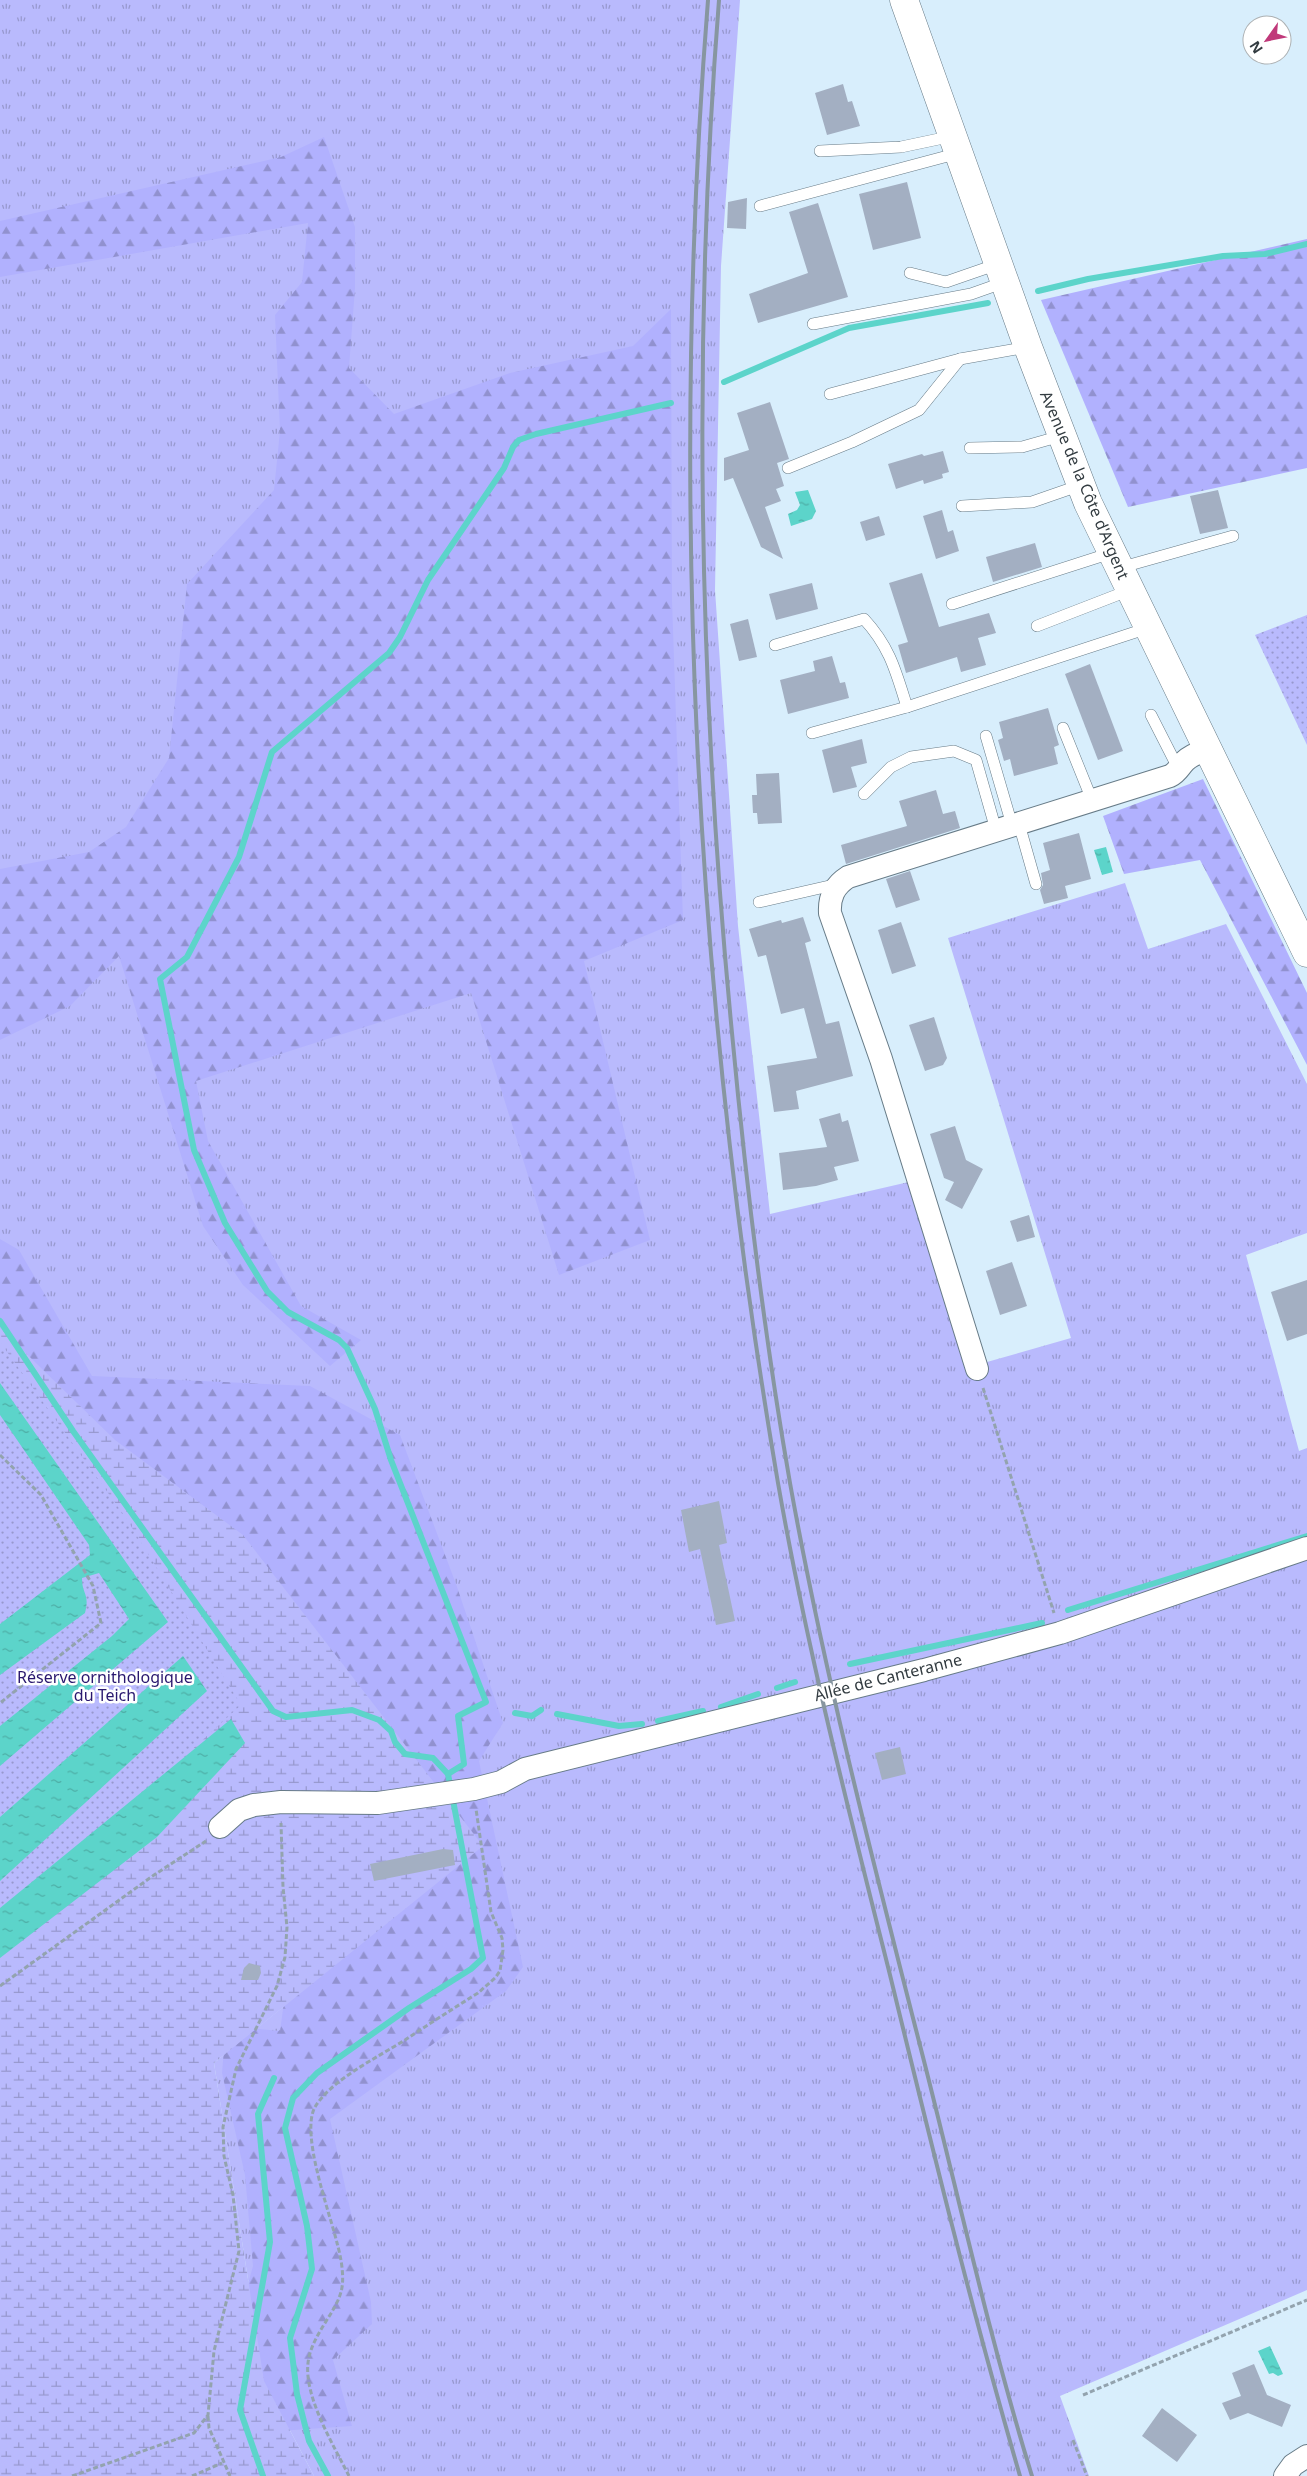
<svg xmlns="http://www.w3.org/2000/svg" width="1307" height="2476" viewBox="0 0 1307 2476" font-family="'Noto Sans',sans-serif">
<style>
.grass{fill:url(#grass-tufts)}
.forest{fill:url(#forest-firs)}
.wetland{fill:url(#wetland-marsh)}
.park{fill:url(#park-dots)}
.water{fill:url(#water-ripples)}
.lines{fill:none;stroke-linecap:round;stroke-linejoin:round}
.stream{stroke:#5cd4ca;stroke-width:6}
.building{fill:#a3afc2}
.service-casing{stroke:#677b87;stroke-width:12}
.minor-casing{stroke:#677b87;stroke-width:24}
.secondary-casing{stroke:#677b87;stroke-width:29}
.path{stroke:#93a3ae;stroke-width:3;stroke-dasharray:5 2.5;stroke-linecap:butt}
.service{stroke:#fff;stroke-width:11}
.minor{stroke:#fff;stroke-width:22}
.secondary{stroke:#fff;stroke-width:28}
.rail{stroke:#8796a0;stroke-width:4}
.labels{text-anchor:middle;stroke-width:5;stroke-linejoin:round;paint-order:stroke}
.street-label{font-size:16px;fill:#323b40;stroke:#fff}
.park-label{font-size:16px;fill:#29176e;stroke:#fff}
</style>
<defs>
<pattern id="grass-tufts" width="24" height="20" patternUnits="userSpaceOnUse" patternTransform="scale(1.25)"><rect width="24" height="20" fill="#b9bafd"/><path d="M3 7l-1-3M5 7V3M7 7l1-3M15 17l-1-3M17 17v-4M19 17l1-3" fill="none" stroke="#9798ce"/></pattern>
<pattern id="forest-firs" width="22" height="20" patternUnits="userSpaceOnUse" patternTransform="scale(1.25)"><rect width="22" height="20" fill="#b1b1fe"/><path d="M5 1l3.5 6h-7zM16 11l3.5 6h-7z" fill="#9191cf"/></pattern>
<pattern id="wetland-marsh" width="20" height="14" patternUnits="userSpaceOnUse" patternTransform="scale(1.25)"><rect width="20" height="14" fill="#b9bafd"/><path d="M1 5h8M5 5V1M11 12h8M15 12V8" fill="none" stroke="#9798ce"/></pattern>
<pattern id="park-dots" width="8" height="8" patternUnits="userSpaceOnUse" patternTransform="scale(1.25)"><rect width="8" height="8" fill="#b9bafd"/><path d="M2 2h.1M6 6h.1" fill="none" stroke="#9798ce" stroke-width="1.8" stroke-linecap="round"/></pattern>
<pattern id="water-ripples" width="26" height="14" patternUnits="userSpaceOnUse" patternTransform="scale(1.25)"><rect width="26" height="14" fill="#5cd4ca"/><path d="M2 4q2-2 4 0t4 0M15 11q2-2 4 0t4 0" fill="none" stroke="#4dada5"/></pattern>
</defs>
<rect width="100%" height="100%" fill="#d8eefc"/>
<!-- grass -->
<polygon class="grass" points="0,0 740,0 721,266 715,590 738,926 770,1214 926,1178 987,1362 1071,1338 948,938 1125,883 1148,949 1226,924 1307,1084 1307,1233 1246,1255 1299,1451 1307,1448 1307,2290 1060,2396 1089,2476 314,2476 264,2381 214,2063 482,1846 0,1328"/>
<!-- forest -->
<g class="forest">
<polygon points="324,137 355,227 355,288 349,368 394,414 510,373 633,346 671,309 672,600 683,920 584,961 650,1240 559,1275 471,993 196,1081 208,1141 301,1306 361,1340 330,1366 243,1285 203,1226 119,956 70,1006 0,1040 0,869 89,852 126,827 169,758 187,584 274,490 280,431 275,315 302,282 308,223 0,277 0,221 281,157"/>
<polygon points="1307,239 1307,468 1128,507 1041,300"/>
<polygon points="1203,779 1307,993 1307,1065 1200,860 1124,874 1103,816"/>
<polygon points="0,1239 19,1250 92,1376 310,1386 400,1435 456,1584 503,1723 479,1761 523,1967 506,1991 330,2119 371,2302 372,2324 333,2360 352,2426 222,2435 221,2382 253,2266 245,2175 222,2073 226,2026 280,2031 284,2002 0,1726"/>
</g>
<!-- wetland -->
<polygon class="wetland" points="0,1328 115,1440 243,1535 483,1846 214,2063 264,2381 314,2476 0,2476"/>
<!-- park -->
<g class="park">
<polygon points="1307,615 1307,745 1255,635"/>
<polygon points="0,1342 126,1518 241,1705 0,1924"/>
</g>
<!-- water -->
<g class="water">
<polygon points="808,490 816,511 812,519 791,526 788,514 797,510 800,505 795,492"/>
<polygon points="1106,847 1113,872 1102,875 1094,850"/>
<path d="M0 1383 168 1622 0 1766V1726L112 1636 129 1619 99 1573 82 1578C82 1595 90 1593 85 1613L0 1675V1624L90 1555 89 1545 0 1415Z"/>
<polygon points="183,1656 207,1691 0,1881 0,1817"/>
<polygon points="231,1719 245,1743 157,1837 0,1958 0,1908"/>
<polygon points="1270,2346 1283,2374 1278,2376 1273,2373 1269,2374 1258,2351"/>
</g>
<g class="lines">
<!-- stream -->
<g class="stream">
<polyline points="1038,291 1088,279 1223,256 1265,254 1307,244"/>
<polyline points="724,382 849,328 988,303"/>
<polyline points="0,1321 73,1431 273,1711 286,1717 352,1710 379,1720 391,1731 395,1742 405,1754 433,1758 448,1774 483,1958 471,1969 409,2008 317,2073 293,2098 285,2128 307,2226 312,2269 290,2338 297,2394 309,2441 328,2476"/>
<polyline points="1068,1610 1307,1536"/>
<polyline points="850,1664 1042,1623"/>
<polyline points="777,1688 795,1682"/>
<polyline points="721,1707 758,1694"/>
<polyline points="515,1713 532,1716 541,1710"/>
<polyline points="557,1714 619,1726 642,1724"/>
<polyline points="658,1721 703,1711"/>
<polyline points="448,1774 464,1764 458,1716 486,1702 391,1460 375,1409 347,1348 339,1340 288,1312 267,1291 225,1223 194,1150 160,979 187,957 239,857 272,752 389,653 400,637 428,580 504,468 513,447 519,440 536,434 671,403"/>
<polyline points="263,2476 240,2410 270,2242 258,2114 274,2078"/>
</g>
</g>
<!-- building -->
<g class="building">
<polygon points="843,84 848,102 852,101 860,126 827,135 815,93"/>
<polygon points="907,182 921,238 873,250 859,194"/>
<polygon points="747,198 746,229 727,228 728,202"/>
<polygon points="818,203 848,297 758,323 749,294 808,273 789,212"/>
<polygon points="770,402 789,459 777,463 784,486 776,489 781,501 765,507 783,559 761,547 733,478 724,481 724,458 749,450 737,413"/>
<polygon points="943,451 949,472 942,474 943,478 924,484 923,480 896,489 888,464 922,454 924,456"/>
<polygon points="1218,490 1228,528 1200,534 1190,496"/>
<polygon points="942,510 948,532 953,530 959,551 936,559 923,516"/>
<polygon points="879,516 885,535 866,541 860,522"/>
<polygon points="1035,543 1042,567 993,582 986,557"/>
<polygon points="922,573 939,627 989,613 996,633 978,638 986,665 961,672 957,657 906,673 898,645 908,642 889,583"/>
<polygon points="812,583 818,609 776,620 769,594"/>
<polygon points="748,619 757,657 739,661 730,624"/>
<polygon points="832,656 840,683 845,682 849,698 788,714 780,680 815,671 813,661"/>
<polygon points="1090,664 1123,751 1098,760 1065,674"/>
<polygon points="1048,708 1059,745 1054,747 1058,764 1014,776 1010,759 1004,761 998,740 1003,738 999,722"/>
<polygon points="862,739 867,763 851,767 857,787 833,793 822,750"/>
<polygon points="779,773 782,823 758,824 757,813 753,813 752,795 757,795 756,774"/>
<polygon points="936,790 943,814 955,811 960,828 846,864 841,845 907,826 899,801"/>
<polygon points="1079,833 1091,879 1065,886 1068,898 1044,904 1040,890 1043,885 1041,873 1050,870 1043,843"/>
<polygon points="910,871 920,900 896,908 886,879"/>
<polygon points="803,917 811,941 805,943 826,1024 839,1021 853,1076 796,1091 799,1109 774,1112 767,1066 817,1058 804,1008 781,1014 766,955 758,957 749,929 781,920 782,923"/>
<polygon points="901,922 916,966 892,974 878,930"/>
<polygon points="934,1017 947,1058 943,1065 925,1071 909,1025"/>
<polygon points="840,1113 842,1122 848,1120 859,1161 834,1167 838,1180 816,1186 783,1190 779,1153 827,1147 819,1119"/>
<polygon points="955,1126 966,1160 983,1169 962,1209 945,1200 954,1182 944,1178 930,1134"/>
<polygon points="1029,1215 1035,1237 1017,1242 1010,1221"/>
<polygon points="1012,1262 1027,1306 1000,1315 986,1271"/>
<polygon points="1307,1280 1307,1334 1287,1341 1271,1292"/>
<polygon points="719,1501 727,1543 719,1545 735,1621 716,1625 700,1549 689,1552 681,1510"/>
<polygon points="900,1747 906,1774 882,1780 875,1753"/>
<polygon points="443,1849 453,1850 455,1865 374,1881 370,1864"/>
<polygon points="249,1963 260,1966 261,1973 258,1980 241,1980 244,1968"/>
<polygon points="1254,2364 1267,2395 1291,2405 1282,2427 1248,2413 1230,2420 1222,2403 1241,2396 1232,2373"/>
<polygon points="1162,2408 1197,2435 1177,2462 1142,2436"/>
</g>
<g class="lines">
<!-- service casing -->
<g class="service-casing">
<g id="service">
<polyline points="820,151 901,147 953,136"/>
<polyline points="760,206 959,153"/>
<polyline points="910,273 946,282 998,264"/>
<polyline points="813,324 971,294 1005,282"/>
<polyline points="830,394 960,359 1028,347"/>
<polyline points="970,448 1022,447 1061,436"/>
<polyline points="788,468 852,442 919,410 960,359"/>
<polyline points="962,506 1032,502 1081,485"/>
<polyline points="1119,568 1233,536"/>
<polyline points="952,604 1111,553"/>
<polyline points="1037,626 1130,590"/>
<path d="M775 645 864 619C890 647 896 672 907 707"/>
<polyline points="1151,715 1179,770"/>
<polyline points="1063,728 1092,800"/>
<polyline points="812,733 907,707 1148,628"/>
<polyline points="986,736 1012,825"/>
<polyline points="864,794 891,767 911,757 954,751 976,760 996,830"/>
<polyline points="1019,824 1036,884"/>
<polyline points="759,902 838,884"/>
</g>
</g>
<!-- minor casing -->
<g class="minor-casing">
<g id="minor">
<path d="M977 1369 881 1059 830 913C829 897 834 886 848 877L1170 776C1178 772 1179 767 1185 761 1191 755 1200 752 1208 749"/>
<polyline points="220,1827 239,1810 254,1805 281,1802 378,1803 474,1789 501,1782 525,1769 924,1670 1060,1633 1307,1548"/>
<polyline points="1285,2476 1293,2465 1307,2456"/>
</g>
</g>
<!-- secondary casing -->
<g class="secondary-casing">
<polyline id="secondary" points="904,0 1028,347 1088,503 1307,953"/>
</g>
<!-- path -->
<g class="path">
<polyline points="983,1388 1054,1613"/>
<polyline points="0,1455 41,1495 93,1586 101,1623 0,1703"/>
<polyline points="0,1986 154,1875 206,1841"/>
<polyline points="1083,2395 1307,2300"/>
<polyline points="208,2416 209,2428 230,2476"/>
<polyline points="1073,2440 1087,2476"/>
<polyline points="72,2476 194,2433 208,2415 214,2351 239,2251 233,2195 224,2156 223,2127 236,2069 277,1986 285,1957 287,1927 283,1887 281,1823"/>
<polyline points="192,2476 222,2463"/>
<path d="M349 2476C334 2446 304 2397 308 2363 311 2336 335 2314 341 2292 345 2278 341 2257 337 2243 330 2213 300 2134 315 2107 331 2080 378 2057 405 2040 429 2024 454 2008 478 1993L495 1978 500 1971 503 1950 502 1938 491 1912 476 1809"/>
</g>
<!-- service -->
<use href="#service" class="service"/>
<!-- minor -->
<use href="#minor" class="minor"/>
<!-- secondary -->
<use href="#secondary" class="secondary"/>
<!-- rail -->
<g class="rail">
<path d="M708 0C669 491 695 998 778 1483 807 1649 849 1812 890 1975 931 2143 972 2311 1020 2476"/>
<path d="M719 0C692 344 699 690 732 1033 746 1184 764 1334 790 1483 825 1678 875 1869 924 2061 959 2199 990 2340 1032 2476"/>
</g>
</g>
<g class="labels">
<!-- street labels -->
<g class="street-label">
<text transform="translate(1085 485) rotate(67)" y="6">Avenue de la Côte d'Argent</text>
<text transform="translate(888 1677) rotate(-14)" y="6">Allée de Canteranne</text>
</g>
<!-- park labels -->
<g class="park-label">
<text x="105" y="1683">Réserve ornithologique<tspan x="105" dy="18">du Teich</tspan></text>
</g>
</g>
<!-- north arrow -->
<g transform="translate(1267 40) rotate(237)"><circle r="24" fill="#ffffff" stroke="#adb1b3"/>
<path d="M0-4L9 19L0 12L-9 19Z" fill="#c0397a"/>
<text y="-8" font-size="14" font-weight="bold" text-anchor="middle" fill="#323b40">N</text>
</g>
</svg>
